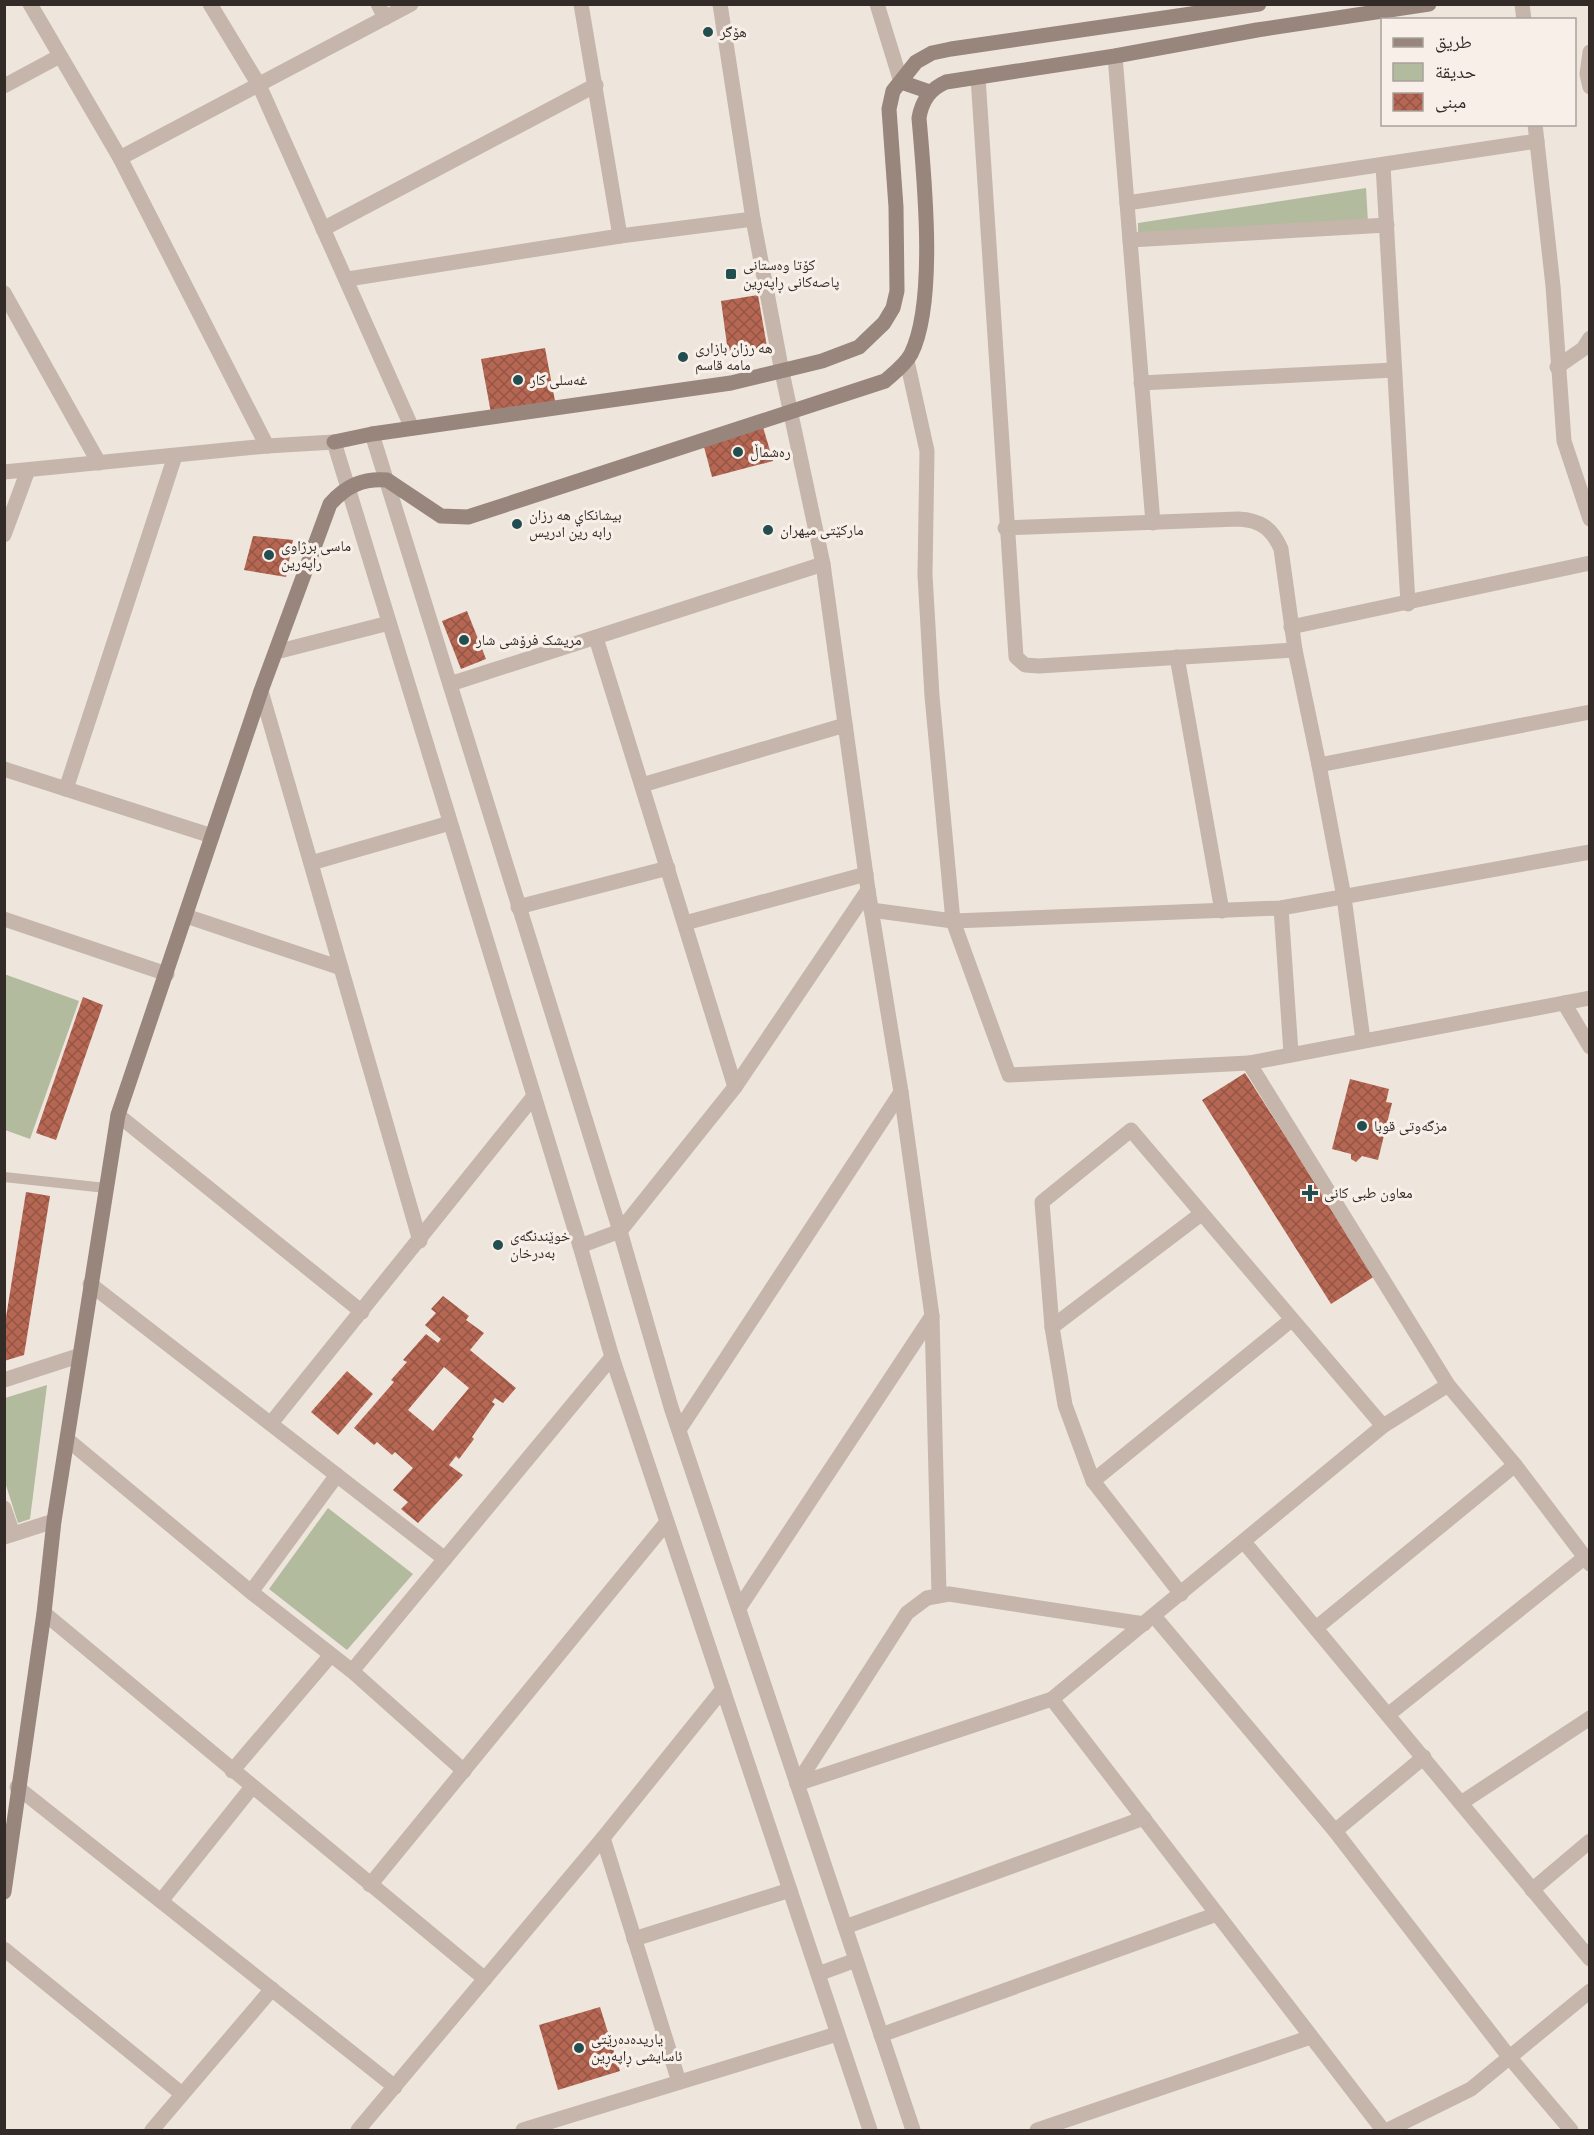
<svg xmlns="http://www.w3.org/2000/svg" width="1594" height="2135" viewBox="0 0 1594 2135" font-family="'Archivo Narrow','Noto Naskh Arabic',sans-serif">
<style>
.green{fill:#b3bb9e}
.building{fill:url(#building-cross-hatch);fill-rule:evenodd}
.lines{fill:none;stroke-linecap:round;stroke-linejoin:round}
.service{stroke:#c5b5aa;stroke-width:10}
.minor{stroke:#c5b5aa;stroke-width:15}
.tertiary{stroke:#c5b5aa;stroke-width:15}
.secondary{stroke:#98857c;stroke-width:15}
.poi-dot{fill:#234e4f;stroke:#f7efe8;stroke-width:2}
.labels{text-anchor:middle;stroke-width:6;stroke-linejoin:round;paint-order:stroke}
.poi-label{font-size:15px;fill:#332b28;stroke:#f7efe8;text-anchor:start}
</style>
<defs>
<pattern id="building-cross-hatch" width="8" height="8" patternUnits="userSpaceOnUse" patternTransform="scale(1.5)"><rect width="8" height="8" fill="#b66753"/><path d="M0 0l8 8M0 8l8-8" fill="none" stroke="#955545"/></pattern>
</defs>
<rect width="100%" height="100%" fill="#eee5dc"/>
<!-- green -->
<g class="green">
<polygon points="1366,188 1368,222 1138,235 1138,223"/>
<polygon points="4,974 79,1001 30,1139 5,1130"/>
<polygon points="47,1385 30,1519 18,1523 5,1482 5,1398"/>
<polygon points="328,1508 413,1574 347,1650 269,1589"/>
</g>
<!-- building -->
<g class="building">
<polygon points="758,295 767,347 728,352 721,301"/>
<polygon points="545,348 555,401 491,413 481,359"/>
<polygon points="763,427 773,461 712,477 703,443"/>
<polygon points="253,536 293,540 286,577 244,570"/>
<polygon points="467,611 486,659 461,669 442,621"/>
<polygon points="83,997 103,1005 56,1140 36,1133"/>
<polygon points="1245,1073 1375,1276 1331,1304 1202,1100"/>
<polygon points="1350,1079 1389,1089 1386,1102 1392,1103 1378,1160 1362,1156 1356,1162 1351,1159 1351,1154 1332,1149"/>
<polygon points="26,1192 50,1196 24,1355 4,1361 4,1330"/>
<path d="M443 1296 469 1316 466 1320 484 1333 470 1350 516 1388 503 1403 495 1398 492 1402 495 1404 472 1437 474 1439 459 1459 456 1456 449 1465 463 1475 418 1523 401 1509 408 1502 393 1490 413 1468 395 1452 392 1455 377 1442 374 1445 354 1428 394 1382 391 1380 407 1362 403 1360 426 1334 438 1343 441 1339 425 1325 436 1313 431 1309ZM444 1367 469 1388 433 1431 408 1410Z"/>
<polygon points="347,1371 373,1394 338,1435 311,1412"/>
<polygon points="600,2007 620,2071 558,2090 539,2025"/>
</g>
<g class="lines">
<!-- service -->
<polyline class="service" points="4,1177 106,1188"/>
<!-- minor -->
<g class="minor">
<polyline points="30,4 120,158 267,446"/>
<polyline points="210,4 259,85 412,428"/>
<polyline points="378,4 385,18"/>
<polyline points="581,4 620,236"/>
<polyline points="720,4 753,219 782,372 823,564 868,890 901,1092 932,1316 939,1594"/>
<polyline points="1522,4 1524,20"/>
<polyline points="1590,52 1587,74 1590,87"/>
<polyline points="1115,56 1153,523"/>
<polyline points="978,77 1016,657 1025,665 1039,666 1295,650"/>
<polyline points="4,86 58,57"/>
<polyline points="1535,124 1553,286 1564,441 1590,519"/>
<polyline points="120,158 411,4"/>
<polyline points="1383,165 1408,604"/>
<polyline points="1127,203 1537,141"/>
<polyline points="323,229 596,85"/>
<polyline points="1130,240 1387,225"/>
<polyline points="348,279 620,236 753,219"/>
<polyline points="4,293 99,463"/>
<polyline points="907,361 927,451 925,575 932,696 953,921 1009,1075 1249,1063 1590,998"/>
<polyline points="1557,367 1583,349 1590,338"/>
<polyline points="1141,383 1394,370"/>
<path d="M1005 528 1238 519C1260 520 1272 528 1281 549L1295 650 1319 765"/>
<polyline points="4,535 28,470"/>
<polyline points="1291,627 1590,563"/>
<polyline points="596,638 735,1087"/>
<polyline points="276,652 389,623"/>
<polyline points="1177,657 1222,911"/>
<polyline points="450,684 823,564"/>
<polyline points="261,691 420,1241"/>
<polyline points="4,769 212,836"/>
<polyline points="642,785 845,725"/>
<polyline points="66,789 175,456"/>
<polyline points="311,863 450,823"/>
<polyline points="518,907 668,868"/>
<polyline points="1281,908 1291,1053"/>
<polyline points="871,910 953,921 1281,908 1590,852"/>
<polyline points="186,916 341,968"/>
<polyline points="4,919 167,974"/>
<polyline points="685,923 866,874"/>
<polyline points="1564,1003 1590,1047"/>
<polyline points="1363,1040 1344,897 1319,765 1590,712"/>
<polyline points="1249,1063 1448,1385 1515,1465 1590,1564"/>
<polyline points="118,1115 362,1312"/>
<polyline points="580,1246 620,1231 735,1087 868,890"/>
<polyline points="90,1284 445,1559"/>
<polyline points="1052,1327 1201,1214"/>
<polyline points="4,1380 78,1356"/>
<polyline points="272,1422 534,1096"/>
<polyline points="679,1430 901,1092"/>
<polyline points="68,1440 251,1592 352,1671 464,1771"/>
<polyline points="1093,1481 1290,1321"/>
<polyline points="4,1508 13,1534"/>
<polyline points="4,1537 54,1521"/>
<polyline points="1244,1542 1590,1959"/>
<polyline points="251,1592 337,1475"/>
<polyline points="1181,1594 1093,1481 1065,1405 1052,1327 1042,1202 1131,1130 1383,1426"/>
<polyline points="739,1608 932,1316"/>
<polyline points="44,1613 485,1979"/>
<polyline points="1154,1616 1335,1831 1510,2058 1571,2130"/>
<polyline points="1316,1628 1515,1465"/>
<polyline points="352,1671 612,1357"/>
<polyline points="1052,1699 1383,2130"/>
<polyline points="1389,1714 1584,1558"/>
<polyline points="232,1771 331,1655"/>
<polyline points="797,1784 1052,1699 1383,1426 1448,1385"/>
<polyline points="797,1784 907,1613 927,1598 949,1594 1144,1624"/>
<polyline points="17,1787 395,2087"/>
<polyline points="1461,1803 1590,1718"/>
<polyline points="1335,1831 1424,1757"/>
<polyline points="603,1838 679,2082"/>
<polyline points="370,1885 667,1522"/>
<polyline points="1532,1890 1590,1841"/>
<polyline points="161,1901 252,1787"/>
<polyline points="845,1927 1144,1818"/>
<polyline points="634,1939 790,1890"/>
<polyline points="4,1949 182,2094"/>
<polyline points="881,2035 1217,1914"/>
<polyline points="152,2130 272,1989"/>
<polyline points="523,2130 837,2034"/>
<polyline points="1037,2130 1311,2037"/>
<polyline points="1388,2130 1471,2089 1590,1991"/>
</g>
<!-- tertiary -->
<g class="tertiary">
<polyline points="877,4 901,82"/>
<polyline points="372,434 620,1231 671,1407 913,2130"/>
<polyline points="4,472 267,446 334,442 580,1246 612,1357 870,2130"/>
<polyline points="818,1974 856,1960"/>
<polyline points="358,2130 603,1838 723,1689"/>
</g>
<!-- secondary -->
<g class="secondary">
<polyline points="901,82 930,92"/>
<polyline points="334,442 372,434 731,383 822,361 859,347 884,323 893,308 897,291 896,207 889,109 893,91 916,62 932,53 951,49 1259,4"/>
<path d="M4 1892 44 1613 54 1521 118 1115 261 691 330 504C346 486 363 478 387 480L441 516 468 517 885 381C894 373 905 365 911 354 937 302 924 177 919 118 922 100 930 89 946 82L1115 56 1257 30 1429 4"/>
</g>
</g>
<!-- markers -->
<g class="poi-dot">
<circle cx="708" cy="32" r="6"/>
<rect x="725" y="268" width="12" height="12" rx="3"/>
<circle cx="683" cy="357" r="6"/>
<circle cx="518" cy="380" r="6"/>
<circle cx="738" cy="452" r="6"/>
<circle cx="517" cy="524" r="6"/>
<circle cx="768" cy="530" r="6"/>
<circle cx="269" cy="555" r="6"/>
<circle cx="464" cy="640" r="6"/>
<circle cx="1362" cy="1126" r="6"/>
<path d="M1307 1184h6v6h6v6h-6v6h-6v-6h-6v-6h6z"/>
<circle cx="498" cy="1245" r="6"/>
<circle cx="579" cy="2048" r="6"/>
</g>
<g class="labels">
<!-- poi labels -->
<g class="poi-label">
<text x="720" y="37">هۆگر</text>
<text x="743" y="270">كۆتا وەستانی<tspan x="743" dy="17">پاصەکانی ڕاپەڕین</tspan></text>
<text x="695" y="353">هه رزان بازارى<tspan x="695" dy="17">مامه قاسم</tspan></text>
<text x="530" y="385">غەسلی کار</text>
<text x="750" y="457">رەشماڵ</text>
<text x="529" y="520">بيشانكاي هه رزان<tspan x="529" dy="17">رابه رين ادريس</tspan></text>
<text x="780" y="535">مارکێتی میهران</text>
<text x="281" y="551">ماسی برژاوی<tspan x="281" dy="17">راپەرین</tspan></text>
<text x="476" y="645">مریشک فرۆشی شار</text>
<text x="1374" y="1131">مزگەوتی قوبا</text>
<text x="1324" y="1198">معاون طبی کانی</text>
<text x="510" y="1241">خوێندنگەی<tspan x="510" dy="17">بەدرخان</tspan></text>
<text x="591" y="2044">یاریدەدەرێتی<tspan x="591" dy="17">ئاسایشی ڕاپەڕین</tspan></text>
</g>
</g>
<!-- border -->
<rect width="1594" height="2135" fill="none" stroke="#332b28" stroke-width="12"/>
<!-- legend -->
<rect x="1381" y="18" width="195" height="108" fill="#f7efe8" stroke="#a9a19b" stroke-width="1.5"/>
<rect x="1393" y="38" width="30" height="9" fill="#98857c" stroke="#a9a19b" stroke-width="1.5"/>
<text x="1435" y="48" font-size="18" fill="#332b28">طريق</text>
<rect x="1393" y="63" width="30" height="18" fill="#b3bb9e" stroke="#a9a19b" stroke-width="1.5"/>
<text x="1435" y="78" font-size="18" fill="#332b28">حديقة</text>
<rect x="1393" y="93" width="30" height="18" fill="url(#building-cross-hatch)" stroke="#a9a19b" stroke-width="1.5"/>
<text x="1435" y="108" font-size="18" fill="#332b28">مبنى</text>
</svg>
